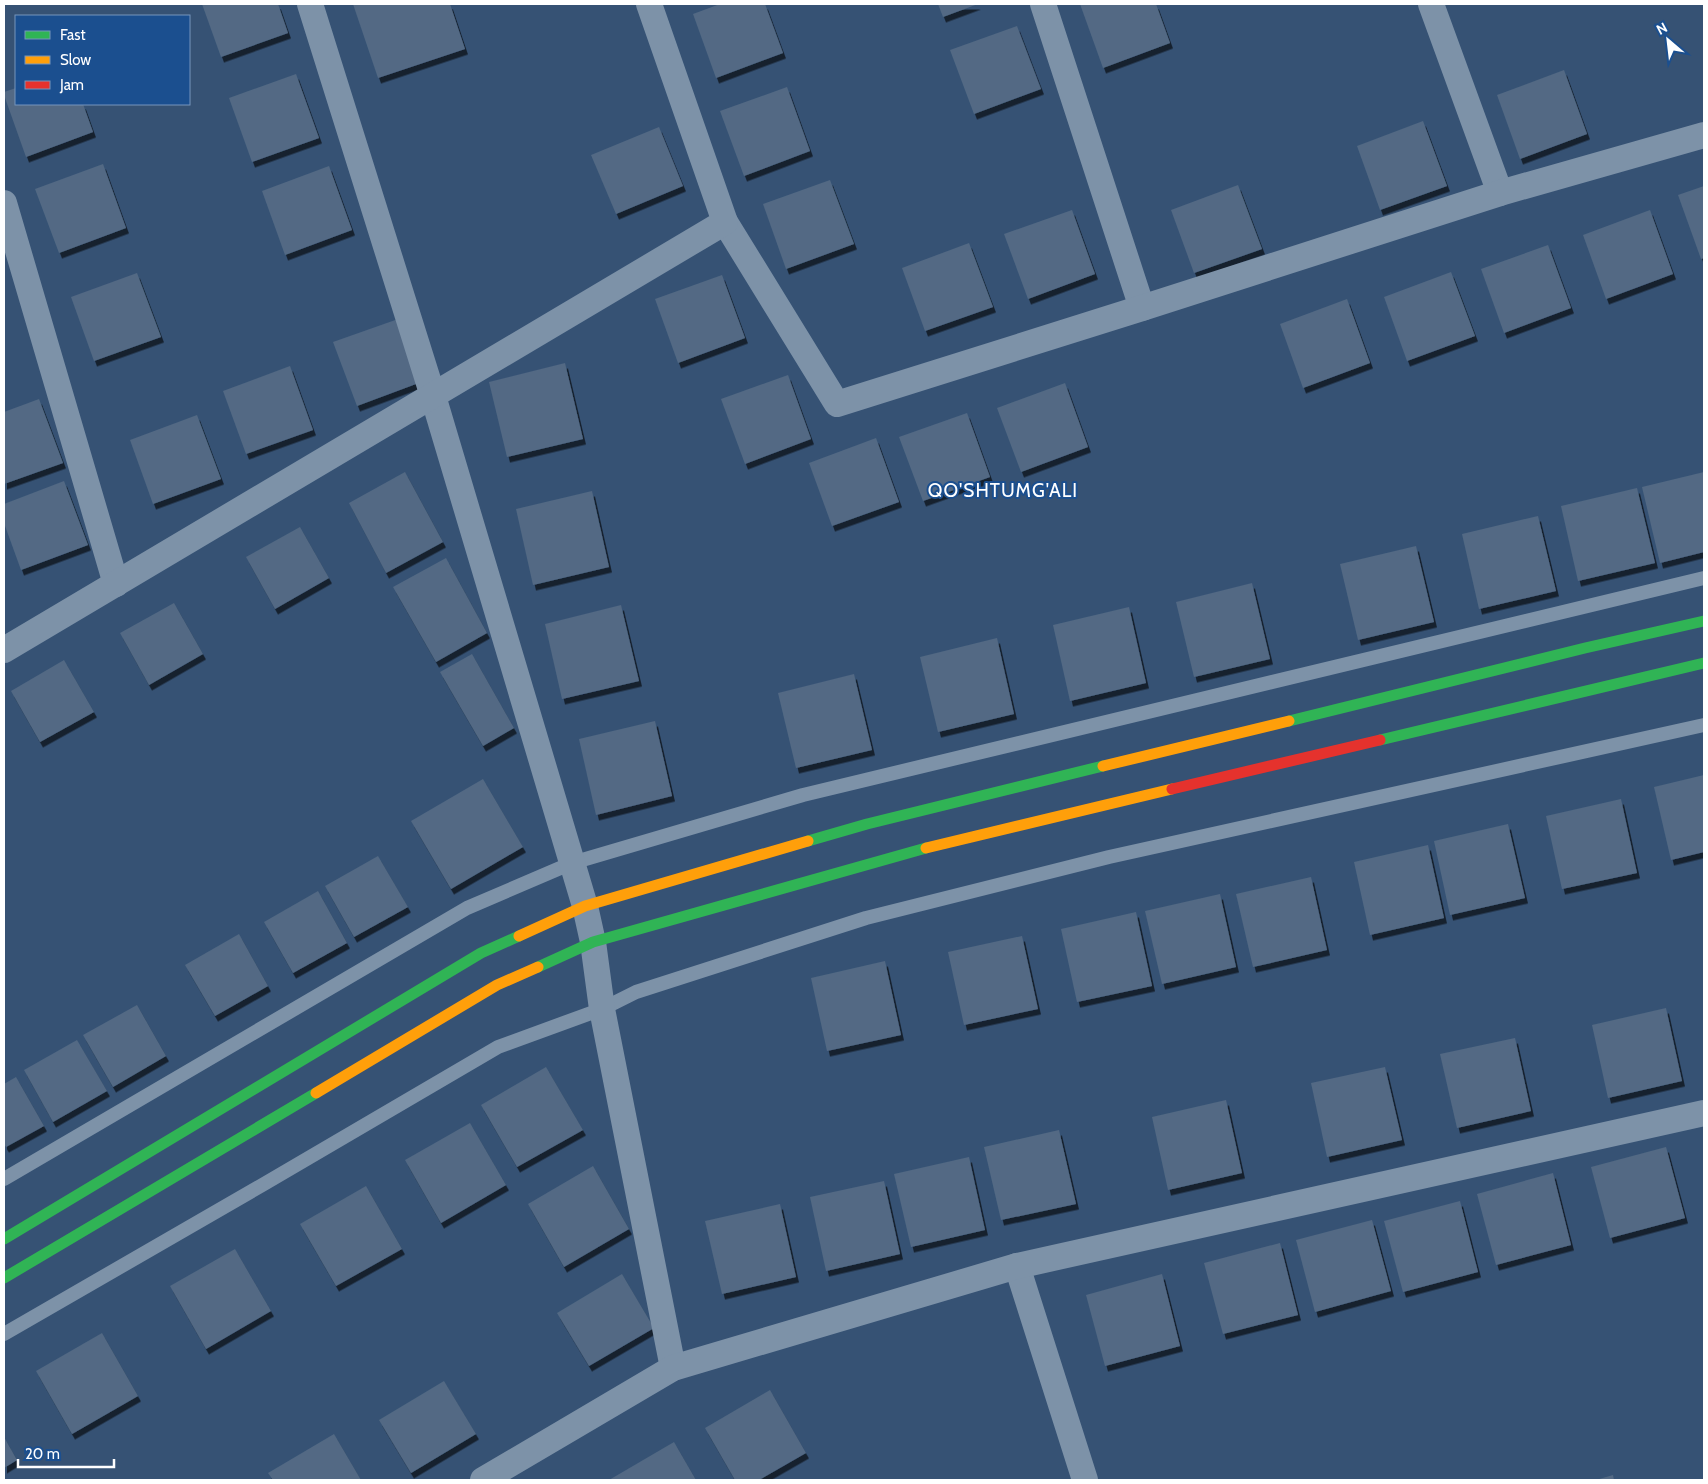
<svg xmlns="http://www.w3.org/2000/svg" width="1708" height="1484" viewBox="0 0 1708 1484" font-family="Cabin,sans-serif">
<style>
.building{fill:#526984;filter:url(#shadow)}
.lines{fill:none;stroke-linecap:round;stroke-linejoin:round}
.lane{stroke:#7d92a8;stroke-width:14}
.street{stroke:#7d92a8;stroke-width:26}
.fast{stroke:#30b455;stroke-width:11}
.slow{stroke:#ff9f0a;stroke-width:11}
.jam{stroke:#e5322d;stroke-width:11}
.labels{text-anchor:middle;stroke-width:4;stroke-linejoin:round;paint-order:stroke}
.quarter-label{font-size:19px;letter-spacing:1px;fill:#fff;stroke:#1b4f8f}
</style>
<defs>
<filter id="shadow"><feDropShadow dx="3" dy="5.5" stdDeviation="0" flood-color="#0009"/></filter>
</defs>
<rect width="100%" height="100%" fill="#365274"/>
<!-- building -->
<g class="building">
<polygon points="202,4 278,4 288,33 221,57"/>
<polygon points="353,4 450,4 465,49 378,78"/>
<polygon points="720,4 765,4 783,53 716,78 693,14"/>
<polygon points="938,4 978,4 943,17"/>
<polygon points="1080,4 1156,4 1170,43 1103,68"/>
<polygon points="1017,26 1041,89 974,114 950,50"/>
<polygon points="1564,70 1587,134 1520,159 1497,95"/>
<polygon points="296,74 319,138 252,162 229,98"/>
<polygon points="787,87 810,151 744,176 720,111"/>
<polygon points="16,88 16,104 83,104 93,132 26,157 4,95 4,92"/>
<polygon points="1423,121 1447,186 1380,210 1357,146"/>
<polygon points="659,127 683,186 616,214 591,155"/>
<polygon points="103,164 126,228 59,253 35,189"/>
<polygon points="329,166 352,230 285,255 262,191"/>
<polygon points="830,180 854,244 786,269 763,204"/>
<polygon points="1238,185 1262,249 1194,273 1171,210"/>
<polygon points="1704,186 1704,258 1701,259 1678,195"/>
<polygon points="1072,210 1095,274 1028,299 1004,234"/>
<polygon points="1650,210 1673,274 1606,299 1583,235"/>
<polygon points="969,243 993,307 925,331 902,268"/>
<polygon points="1548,245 1571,308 1504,333 1481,269"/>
<polygon points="1451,272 1475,336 1407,361 1384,297"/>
<polygon points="137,273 161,337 94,361 71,297"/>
<polygon points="722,275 745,338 678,363 655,299"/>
<polygon points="1347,299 1370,363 1303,388 1280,324"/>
<polygon points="401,318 424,381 357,406 333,342"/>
<polygon points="565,363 583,439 507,457 489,382"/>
<polygon points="290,366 313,430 246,454 223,391"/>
<polygon points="788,375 811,439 745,464 721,399"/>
<polygon points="1065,383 1088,447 1021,472 997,408"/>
<polygon points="39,399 63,463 4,484 4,412"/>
<polygon points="967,413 990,477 923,501 899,437"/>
<polygon points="197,415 221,479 153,504 130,440"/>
<polygon points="876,438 899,502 832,526 809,463"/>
<polygon points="405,472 443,542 386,573 349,503"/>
<polygon points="1704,472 1704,552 1660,563 1642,487"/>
<polygon points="64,481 88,545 21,570 4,523 4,504"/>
<polygon points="1637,488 1655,563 1578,581 1561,506"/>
<polygon points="592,491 609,567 533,585 516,509"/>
<polygon points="1538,516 1556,591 1479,609 1462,534"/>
<polygon points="300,527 329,578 275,609 246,557"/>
<polygon points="1416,546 1434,622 1358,640 1340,564"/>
<polygon points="446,558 487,633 436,662 393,587"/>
<polygon points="1252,583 1270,659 1194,677 1176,602"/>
<polygon points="174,603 203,654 149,685 120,633"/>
<polygon points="621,605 639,681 562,699 545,624"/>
<polygon points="1129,607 1146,683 1070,701 1053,625"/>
<polygon points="997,638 1014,714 938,732 920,657"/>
<polygon points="472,654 514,728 483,746 440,672"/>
<polygon points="64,660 94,712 40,742 11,691"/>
<polygon points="854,674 872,750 796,768 778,693"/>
<polygon points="655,721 672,796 596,815 579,739"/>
<polygon points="1704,775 1704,852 1671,860 1654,787"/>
<polygon points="483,779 523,847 451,889 411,821"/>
<polygon points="1621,799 1637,873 1562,889 1546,816"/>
<polygon points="1508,824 1525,898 1450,915 1434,841"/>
<polygon points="1428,845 1444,918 1370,935 1354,862"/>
<polygon points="378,856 408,907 354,937 325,886"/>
<polygon points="1311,877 1327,950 1253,967 1236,894"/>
<polygon points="318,891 347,943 293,973 264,922"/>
<polygon points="1220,894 1236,967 1162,984 1145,911"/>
<polygon points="1136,912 1152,986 1077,1002 1061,929"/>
<polygon points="239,934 268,986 215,1016 185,965"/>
<polygon points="1022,936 1038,1009 964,1025 948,952"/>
<polygon points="885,961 901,1035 827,1051 811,978"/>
<polygon points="137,1005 166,1056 113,1087 83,1035"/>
<polygon points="1666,1008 1682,1081 1608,1098 1592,1025"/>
<polygon points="1515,1038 1531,1111 1457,1128 1440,1054"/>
<polygon points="77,1040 107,1091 53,1122 24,1070"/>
<polygon points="546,1067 583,1130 517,1167 481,1105"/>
<polygon points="1385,1067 1402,1140 1327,1157 1311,1083"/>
<polygon points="16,1077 44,1126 6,1147 4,1144 4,1084"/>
<polygon points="1226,1100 1242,1173 1168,1190 1152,1117"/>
<polygon points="470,1123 506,1185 441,1223 405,1160"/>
<polygon points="1059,1130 1076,1204 1001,1220 984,1147"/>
<polygon points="1666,1147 1685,1218 1610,1238 1591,1167"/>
<polygon points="969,1157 985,1230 911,1247 894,1174"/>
<polygon points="593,1166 629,1229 564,1267 528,1204"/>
<polygon points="1553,1173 1571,1245 1496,1265 1477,1194"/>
<polygon points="884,1181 900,1254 826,1271 810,1197"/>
<polygon points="366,1186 402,1249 336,1286 300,1224"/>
<polygon points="1460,1201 1478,1272 1403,1292 1384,1221"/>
<polygon points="780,1204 796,1277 722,1294 705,1221"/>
<polygon points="1372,1220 1391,1291 1315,1312 1296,1240"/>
<polygon points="1280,1243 1298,1315 1223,1334 1204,1263"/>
<polygon points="235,1249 271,1311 206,1349 170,1286"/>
<polygon points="622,1274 654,1328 589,1366 557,1313"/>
<polygon points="1162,1274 1180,1346 1105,1366 1086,1295"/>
<polygon points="102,1333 138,1396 72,1434 36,1371"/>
<polygon points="444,1381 476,1434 411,1473 379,1420"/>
<polygon points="770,1390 806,1453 759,1480 735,1480 705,1428"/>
<polygon points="334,1434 361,1480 273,1480 268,1473"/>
<polygon points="4,1437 17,1460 4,1468"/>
<polygon points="674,1442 696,1480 609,1480"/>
<polygon points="1613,1475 1614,1480 1596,1480"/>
</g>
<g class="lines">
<!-- lane -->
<g class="lane">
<polyline points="4,1179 467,908 572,863 803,795 1704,578"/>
<polyline points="4,1334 264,1184 498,1047 602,1009 636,992 866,918 1109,857 1704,725"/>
</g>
<!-- street -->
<g class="street">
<polyline points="310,4 433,396 585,906 593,942 602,1009 673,1368"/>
<polyline points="1043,4 1142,308"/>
<polyline points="1431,4 1500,193"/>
<polyline points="4,203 116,584"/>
<polyline points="725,222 837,404 1142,308 1500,193 1704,135"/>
<polyline points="4,650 725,222 649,4"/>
<polyline points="1017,1266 1085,1480"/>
<polyline points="483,1480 673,1368 1017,1266 1704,1113"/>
</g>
<!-- fast -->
<g class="fast">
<polyline points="1289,721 1585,648 1704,621"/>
<polyline points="1380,740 1704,663"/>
<polyline points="808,841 867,824 1103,766"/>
<polyline points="538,967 593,942 926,848"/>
<polyline points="4,1239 481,953 519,936"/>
<polyline points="4,1278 316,1093"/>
</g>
<!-- slow -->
<g class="slow">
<polyline points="1103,766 1289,721"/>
<polyline points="926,848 1172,789"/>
<polyline points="519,936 585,906 808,841"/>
<polyline points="316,1093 497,985 538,967"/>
</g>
<!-- jam -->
<polyline class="jam" points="1172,789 1380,740"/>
</g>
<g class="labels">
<!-- quarter labels -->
<g class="quarter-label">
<text x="1003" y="497">QO'SHTUMG'ALI</text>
</g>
</g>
<!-- border -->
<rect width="1708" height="1484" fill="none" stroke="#ffffff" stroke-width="10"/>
<!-- legend -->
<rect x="15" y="15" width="175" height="90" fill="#1b4f8f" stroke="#7695bc"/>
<rect x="25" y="31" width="25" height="8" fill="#30b455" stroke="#7695bc"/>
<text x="60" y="40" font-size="15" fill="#ffffff">Fast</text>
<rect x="25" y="56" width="25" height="8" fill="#ff9f0a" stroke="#7695bc"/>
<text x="60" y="65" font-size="15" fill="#ffffff">Slow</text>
<rect x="25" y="81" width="25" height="8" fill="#e5322d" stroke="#7695bc"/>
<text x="60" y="90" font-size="15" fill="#ffffff">Jam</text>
<!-- north arrow -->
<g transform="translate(1668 40) rotate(332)" stroke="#1b4f8f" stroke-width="4" paint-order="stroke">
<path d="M0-4L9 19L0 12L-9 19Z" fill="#ffffff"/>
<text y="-8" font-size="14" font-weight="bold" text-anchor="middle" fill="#ffffff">N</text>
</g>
<!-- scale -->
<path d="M18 1459v8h96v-8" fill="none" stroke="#ffffff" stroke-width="2.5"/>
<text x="25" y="1459" font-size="15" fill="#ffffff" stroke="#1b4f8f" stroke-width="4" paint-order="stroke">20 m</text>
</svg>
